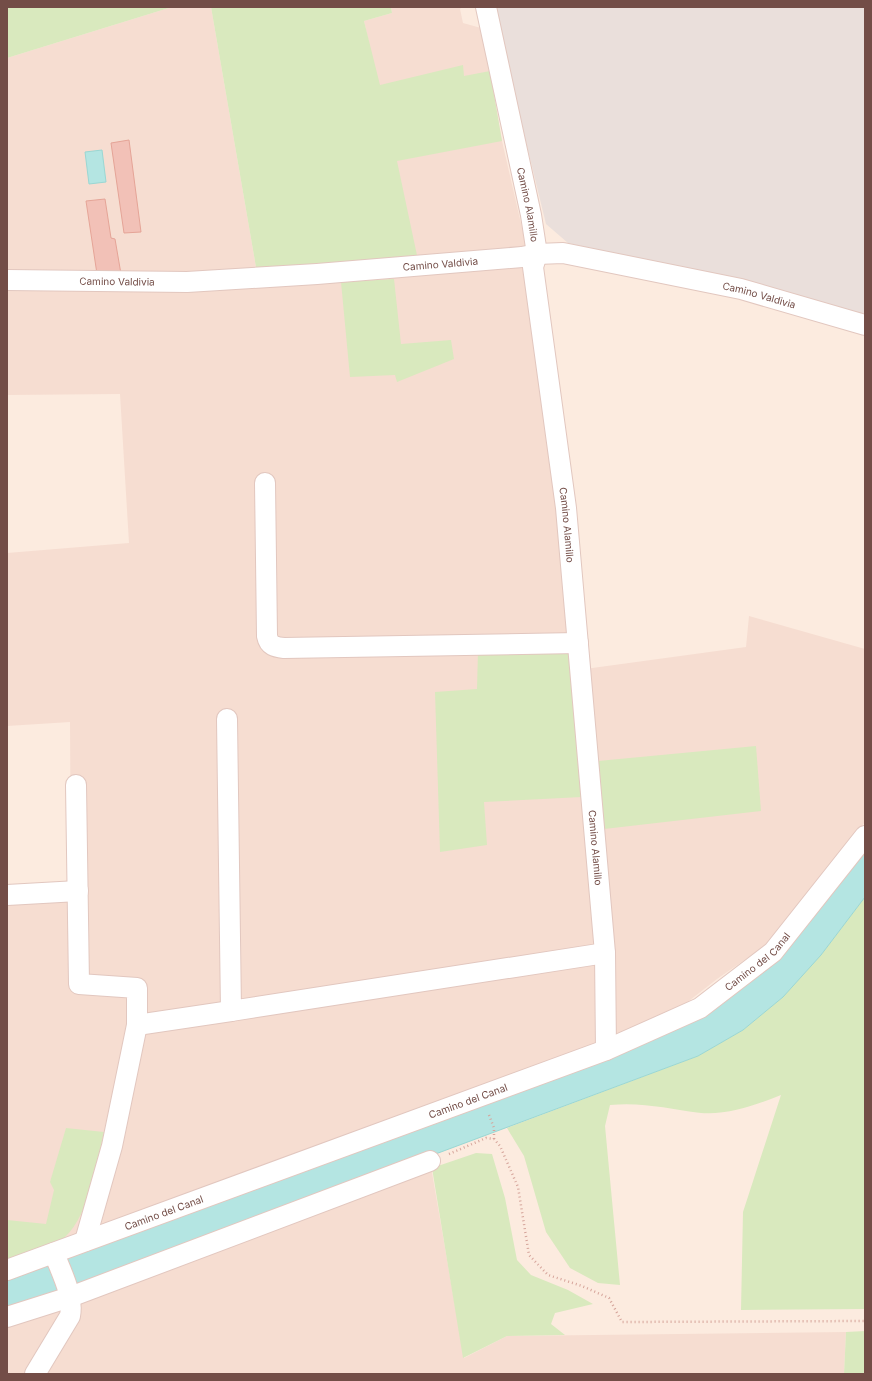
<svg xmlns="http://www.w3.org/2000/svg" width="872" height="1381" viewBox="0 0 872 1381" font-family="Inter,sans-serif">
<style>
.residential{fill:#f6ddd1}
.industrial{fill:#eadfdb}
.green{fill:#d9e9be}
.water{fill:#b4e5e2;stroke:#9ad7d3}
.building{fill:#f2c1b7;stroke:#e5a497}
.lines{fill:none;stroke-linecap:round;stroke-linejoin:round}
.street-casing{stroke:#e2c7bf;stroke-width:22}
.path{stroke:#d6a59b;stroke-width:2.5;stroke-dasharray:1 3;stroke-linecap:butt}
.street{stroke:#fff;stroke-width:20}
.labels{text-anchor:middle;stroke-width:4;stroke-linejoin:round;paint-order:stroke}
.street-label{font-size:10px;fill:#734d47;stroke:#ffefe6}
</style>
<rect width="100%" height="100%" fill="#fcebdf"/>
<!-- residential -->
<g class="residential">
<polygon points="172,7 211,7 257,273 369,43 364,21 392,13 391,7 462,7 460,9 463,23 481,28 502,141 525,241 585,669 746,647 749,616 865,649 865,822 772,941 717,979 685,1004 620,1034 7,1261 7,891 71,886 70,722 7,726 7,553 129,543 120,394 7,395 7,58"/>
<polygon points="430,1161 464,1358 507,1336 846,1332 844,1374 7,1374 7,1317"/>
</g>
<!-- industrial -->
<polygon class="industrial" points="493,7 865,7 865,317 747,283 568,243 546,224"/>
<!-- green -->
<g class="green">
<polygon points="7,7 172,7 7,58"/>
<polygon points="211,7 391,7 392,13 364,21 380,85 463,65 464,76 490,71 502,141 397,161 418,260 257,273"/>
<polygon points="394,279 401,344 451,340 454,359 397,382 395,375 350,377 341,282"/>
<polygon points="478,651 569,651 582,797 484,802 487,845 440,852 435,692 477,689"/>
<polygon points="756,746 761,811 604,829 598,761"/>
<path d="M865 897V1309L741 1310 743 1212 781 1095C756 1105 729 1115 701 1113 668 1109 644 1102 610 1105L605 1126 620 1285 598 1283 570 1268 546 1232 524 1156 507 1128 698 1056 743 1030 783 997 821 955Z"/>
<path d="M66 1128 104 1132C96 1166 89 1221 59 1242 51 1248 19 1257 7 1261V1220L46 1224 54 1190 50 1182Z"/>
<polygon points="476,1153 492,1154 505,1198 517,1260 531,1275 568,1290 593,1304 555,1313 551,1324 565,1335 507,1336 463,1358 432,1168"/>
<polygon points="865,1331 865,1374 844,1374 846,1332"/>
</g>
<!-- water -->
<g class="water">
<polygon points="102,150 106,182 89,184 85,152"/>
<polygon points="865,851 865,897 821,955 783,997 743,1030 698,1056 7,1314 7,1281 242,1192 714,1007 772,966"/>
</g>
<!-- building -->
<g class="building">
<polygon points="129,140 141,232 124,233 111,143"/>
<polygon points="105,199 111,238 115,239 121,274 97,274 86,201"/>
</g>
<g class="lines">
<!-- street casing -->
<g class="street-casing">
<g id="street">
<path id="s1" d="M486 7 531 215 537 254 533 267 566 508 605 953 606 1050"/>
<path id="s2" d="M7 280 187 282 317 274 522 257 537 254 563 253 741 289 865 325"/>
<path d="M265 483 267 636C269 646 275 647 284 648L578 643"/>
<polyline points="227,719 231,1011 605,953"/>
<polyline points="76,785 79,984 137,988 137,1025"/>
<polyline points="7,895 78,891"/>
<polyline points="85,1241 112,1146 137,1025 231,1011"/>
<path id="s3" d="M7 1270 606 1050 700 1008 773 952 865 836"/>
<polyline points="7,1317 70,1297 430,1161"/>
<path d="M35 1374 70 1316C74 1295 61 1272 54 1253"/>
</g>
</g>
<!-- path -->
<g class="path">
<polyline points="489,1115 494,1128 494,1139"/>
<polyline points="449,1154 486,1138 494,1139 500,1146 518,1187 529,1255 548,1275 582,1286 609,1298 622,1322 865,1321"/>
</g>
<!-- street -->
<use href="#street" class="street"/>
</g>
<g class="labels">
<!-- street labels -->
<g class="street-label">
<text dy="4" stroke="none"><textPath href="#s1" startOffset="202">Camino Alamillo</textPath></text>
<text dy="4" stroke="none"><textPath href="#s2" startOffset="434">Camino Valdivia</textPath></text>
<text dy="4" stroke="none"><textPath href="#s2" startOffset="110">Camino Valdivia</textPath></text>
<text dy="4" stroke="none"><textPath href="#s2" startOffset="758">Camino Valdivia</textPath></text>
<text dy="4" stroke="none"><textPath href="#s1" startOffset="526">Camino Alamillo</textPath></text>
<text dy="4" stroke="none"><textPath href="#s1" startOffset="850">Camino Alamillo</textPath></text>
<text dy="4" stroke="none"><textPath href="#s3" startOffset="815">Camino del Canal</textPath></text>
<text dy="4" stroke="none"><textPath href="#s3" startOffset="491">Camino del Canal</textPath></text>
<text dy="4" stroke="none"><textPath href="#s3" startOffset="167">Camino del Canal</textPath></text>
</g>
</g>
<!-- border -->
<rect width="872" height="1381" fill="none" stroke="#734d47" stroke-width="16"/>
</svg>
